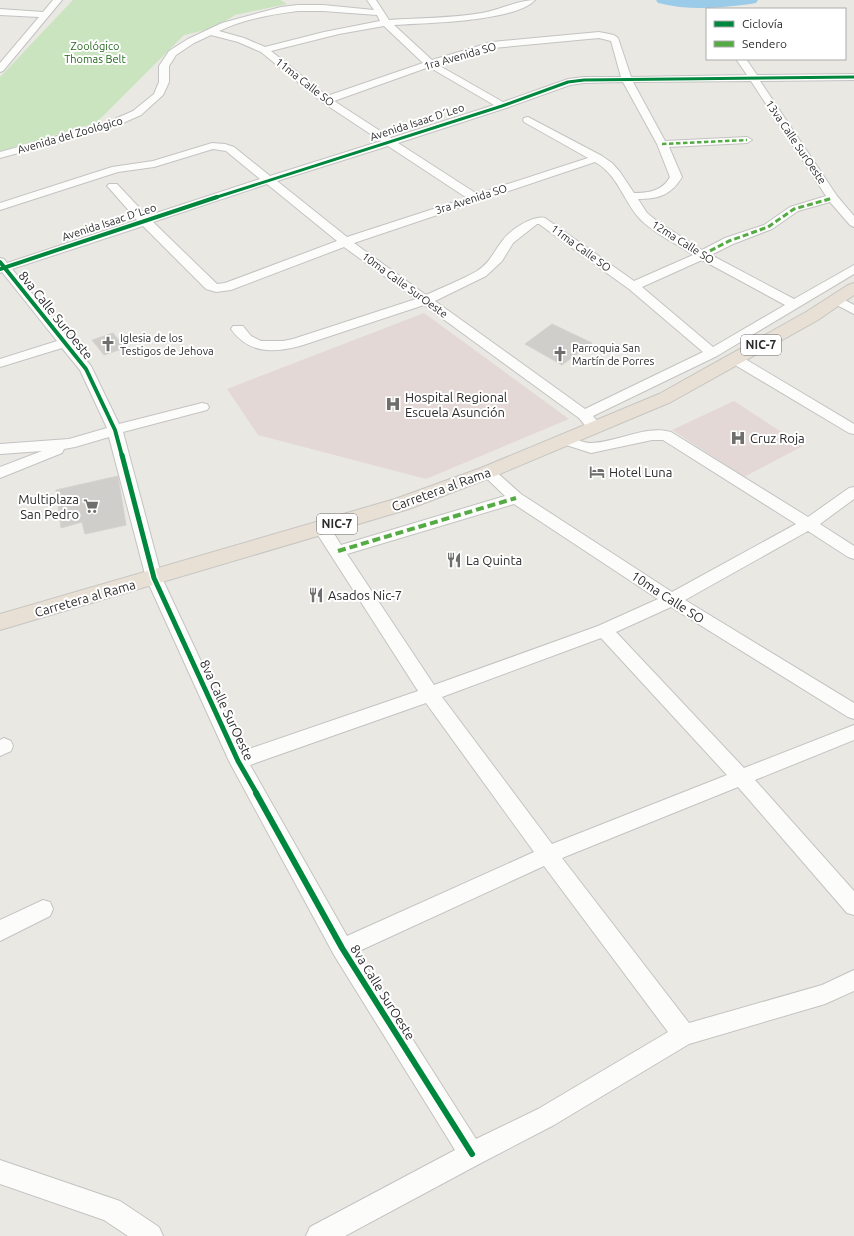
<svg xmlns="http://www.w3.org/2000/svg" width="854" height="1236" viewBox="0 0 854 1236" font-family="Ubuntu,sans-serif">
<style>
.medical{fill:#e3d8d5}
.green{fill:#c9e4be}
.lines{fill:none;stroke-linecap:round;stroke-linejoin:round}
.river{fill:#9acbe8;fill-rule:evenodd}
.building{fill:#cfceca;stroke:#d5d3cf}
.street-casing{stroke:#c4c3c3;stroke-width:2}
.highway-casing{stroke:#c6c5c2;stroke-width:2}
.street{fill:#fcfcfb;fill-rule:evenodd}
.highway{fill:#e8e0d5;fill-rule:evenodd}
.quiet-far2{stroke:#54ab44;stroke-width:2.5;stroke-dasharray:4.5 2.5;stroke-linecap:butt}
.quiet-far1{stroke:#54ab44;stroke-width:3;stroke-dasharray:6 3;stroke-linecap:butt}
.quiet{stroke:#54ab44;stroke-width:4;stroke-dasharray:8 4;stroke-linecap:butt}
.cycleway-far3-casing{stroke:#fff;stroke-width:4.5}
.cycleway-far2-casing{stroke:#fff;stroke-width:6}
.cycleway-far1-casing{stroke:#fff;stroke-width:8}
.cycleway-casing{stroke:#fff;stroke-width:9}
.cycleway-far3{stroke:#00873e;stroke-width:3}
.cycleway-far2{stroke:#00873e;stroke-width:4}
.cycleway-far1{stroke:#00873e;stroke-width:5}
.cycleway{stroke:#00873e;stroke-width:6}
.labels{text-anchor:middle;stroke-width:4;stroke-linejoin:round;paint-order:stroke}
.far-park-label{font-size:11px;fill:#25681e;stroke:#fff}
.far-street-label{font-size:11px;fill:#2c2c2c;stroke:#fff}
.far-poi-label{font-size:11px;fill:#2c2c2c;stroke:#fff;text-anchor:start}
.shield{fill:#fff;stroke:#6b6b6b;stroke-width:1}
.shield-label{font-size:12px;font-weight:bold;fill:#2c2c2c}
.street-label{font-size:13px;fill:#2c2c2c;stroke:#fff}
.poi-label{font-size:13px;fill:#2c2c2c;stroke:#fff;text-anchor:start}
</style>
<rect width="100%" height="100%" fill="#eae8e3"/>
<!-- medical -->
<g class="medical">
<polygon points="424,313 569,419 426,479 258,435 227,389"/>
<polygon points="734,401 803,446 744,477 672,430"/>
</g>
<!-- green -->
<polygon class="green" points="73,0 280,0 287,4 235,15 214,28 184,35 96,123 0,151 0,77"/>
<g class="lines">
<!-- river -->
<path class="river" d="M656 0H758L756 3 751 4C719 8 690 11 658 3Z"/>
</g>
<!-- building -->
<g class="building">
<polygon points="552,324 592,343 562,365 525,344"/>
<polygon points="113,333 125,348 104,355 92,340"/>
<polygon points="118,476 126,525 85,534 82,522 61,528 56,490"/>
</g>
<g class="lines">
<!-- street casing -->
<g class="street-casing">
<g id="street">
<polygon points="53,0 62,0 3,71 0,72 0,63 39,17 0,15 0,9 43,12"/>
<path d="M367 0H376L389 20C420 18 451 18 482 13 500 10 518 0 535 0 515 22 424 23 394 25L432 60 492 42 599 32 614 35 618 38 631 77 747 75 736 59H746L757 75 854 74V80L760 81 837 196 854 216V227L850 225 830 202 798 211 772 229 733 244 711 255 794 299 854 265V274L717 356 593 416 603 428 601 431C590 434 586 426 579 418L424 305 300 346C273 353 249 354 231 329L233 326H243L251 336 261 341H283L293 339 416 299 344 247 231 290 216 292 206 289 143 226 12 269 91 366 119 424 202 403 207 404 209 407 207 410 123 432 162 578 243 751 418 691 316 532 314 528 316 524 322 523 328 524 341 545 505 496 480 472 483 469 488 467 493 469 521 494 672 592 796 524 663 440H652L591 453 560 443 558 440 560 437C571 434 581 444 592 443 619 442 645 425 671 432L808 517 849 488 854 487V499L820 524 854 546V559L848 557 808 531 685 600 854 703V719L848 717 671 607 616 632 744 768 854 725V740L755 780 854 891V915L847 913 738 787 562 858 689 1023 822 985 854 970V991L825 1004 689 1044 554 1125 481 1163 345 1236H306L310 1227 455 1150 334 955 229 761 146 578 109 437 75 447 64 449 62 453 0 478V467L42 451 0 454V444L69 439 107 428 80 370 62 348 0 367V359L57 341 2 272 0 273V258L4 259 7 263 137 220 109 188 107 186 109 184H117L147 216 260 179 226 151 213 149 154 167 118 172 0 210V203L112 167 153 161 212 143 225 144 234 147 270 176 381 141 322 102 261 52 238 42 211 35 194 43 176 55 169 66V82L163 95 141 115 116 126 0 158V152L108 122 133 111 154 94 159 82V66L169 51 188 39 222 23 281 7 298 5H323L374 10ZM298 11H323L377 15 380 21 324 32 265 47 244 38 219 31C242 20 272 14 298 11ZM384 26 423 63 327 96 271 51 339 34ZM599 38 611 41 621 77H584L568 79 503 102 438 65 493 48ZM429 67 494 105 391 138 334 101ZM751 81 826 196 790 207 764 225 725 238 702 250 658 222 647 213 638 199C659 199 671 195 682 177L669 147 747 143 752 140 747 137 665 141 633 82ZM623 82 657 144 670 177C662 191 649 193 634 193L620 172 612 163 602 156 528 117 524 118 523 120 524 122 588 158 477 194 398 143 506 108 570 85 584 83ZM388 146 467 198 347 237 277 181ZM595 162C618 175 623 200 639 218 653 233 676 243 693 255L634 281 545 218C533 215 510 230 503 240 494 251 490 263 477 271 461 280 443 287 426 295L354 243ZM267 184 337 241 225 283 217 284 153 222ZM537 224H539L629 289 703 352 585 409 435 301 486 276 502 261 513 243ZM702 260 785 305 713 347 642 287ZM514 504 658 599 598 626 434 685 347 554ZM601 638 727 775 552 844 442 697ZM426 703 534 852 347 936 250 765ZM544 866 668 1032 538 1109 476 1139 357 952Z"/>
<polygon points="837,296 854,305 854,314 833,303 831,300 833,297"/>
<polygon points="735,355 740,356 854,424 854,434 849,433 730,362 728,359 730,356"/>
<polygon points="4,738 11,741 13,746 11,751 0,756 0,740"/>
<polygon points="43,900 50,902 53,909 50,916 0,941 0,920"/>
<polygon points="0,1160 120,1201 159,1227 163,1236 128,1236 104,1220 0,1184"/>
</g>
</g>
<!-- highway casing -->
<g class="highway-casing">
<polygon id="highway" points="854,283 854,295 818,320 671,402 495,476 409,509 0,630 0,614 395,499 481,468 659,394 806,312 848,285"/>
</g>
<!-- street -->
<use href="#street" class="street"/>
<!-- highway -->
<use href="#highway" class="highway"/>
<!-- quiet-far2 -->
<polyline class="quiet-far2" points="662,144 747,140"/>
<!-- quiet-far1 -->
<polyline class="quiet-far1" points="702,255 729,241 768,227 794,209 833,198"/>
<!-- quiet -->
<polyline class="quiet" points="338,551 516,498"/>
<!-- cycleway-far3 casing -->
<g class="cycleway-far3-casing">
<polyline id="cycleway-far3" points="214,198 502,106 568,82 584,80 854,77"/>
</g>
<!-- cycleway-far2 casing -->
<g class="cycleway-far2-casing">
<g id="cycleway-far2">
<polyline points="0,262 86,369 115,430 122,456"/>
<polyline points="0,269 217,197"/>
</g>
</g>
<!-- cycleway-far1 casing -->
<g class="cycleway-far1-casing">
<polyline id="cycleway-far1" points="122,455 154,578 238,761 257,794"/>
</g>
<!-- cycleway casing -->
<g class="cycleway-casing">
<polyline id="cycleway" points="256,793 342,948 472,1154"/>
</g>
<!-- cycleway-far3 -->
<use href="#cycleway-far3" class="cycleway-far3"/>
<!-- cycleway-far2 -->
<use href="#cycleway-far2" class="cycleway-far2"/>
<!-- cycleway-far1 -->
<use href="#cycleway-far1" class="cycleway-far1"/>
<!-- cycleway -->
<use href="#cycleway" class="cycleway"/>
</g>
<!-- icons -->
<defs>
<g id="church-bare" transform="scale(1.2)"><path d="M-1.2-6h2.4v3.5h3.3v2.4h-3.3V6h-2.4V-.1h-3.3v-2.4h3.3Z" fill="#6e6e6c" stroke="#fff" stroke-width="2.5" paint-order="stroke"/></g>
<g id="hospital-bare" transform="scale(1.2)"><path d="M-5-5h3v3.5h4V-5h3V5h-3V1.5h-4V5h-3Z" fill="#6e6e6c" stroke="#fff" stroke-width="2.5" paint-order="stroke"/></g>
<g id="hotel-bare" transform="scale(1.2)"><path d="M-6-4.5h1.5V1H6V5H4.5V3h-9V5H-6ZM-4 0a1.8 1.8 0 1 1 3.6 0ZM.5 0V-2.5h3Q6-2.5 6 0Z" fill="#6e6e6c" stroke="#fff" stroke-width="2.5" paint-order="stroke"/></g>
<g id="supermarket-bare" transform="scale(1.2)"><path d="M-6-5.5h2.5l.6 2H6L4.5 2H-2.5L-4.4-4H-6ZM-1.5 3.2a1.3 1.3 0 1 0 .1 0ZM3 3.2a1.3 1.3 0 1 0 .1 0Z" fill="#6e6e6c" stroke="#fff" stroke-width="2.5" paint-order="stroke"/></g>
<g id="restaurant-bare" transform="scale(1.2)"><path d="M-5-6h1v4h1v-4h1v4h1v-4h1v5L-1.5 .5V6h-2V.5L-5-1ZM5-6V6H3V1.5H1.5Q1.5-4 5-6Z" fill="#6e6e6c" stroke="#fff" stroke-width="2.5" paint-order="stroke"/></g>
</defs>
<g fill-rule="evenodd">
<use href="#church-bare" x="108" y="344"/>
<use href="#church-bare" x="560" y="354"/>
<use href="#hospital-bare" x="393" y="404"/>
<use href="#hospital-bare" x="738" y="438"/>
<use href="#hotel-bare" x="597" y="472"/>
<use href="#supermarket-bare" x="91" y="506"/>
<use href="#restaurant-bare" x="454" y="560"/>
<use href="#restaurant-bare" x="316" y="595"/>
</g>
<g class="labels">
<!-- far-park labels -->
<g class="far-park-label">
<text x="95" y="50">Zoológico<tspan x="95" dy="13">Thomas Belt</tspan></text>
</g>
<!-- far-street labels -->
<g class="far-street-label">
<text transform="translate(460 56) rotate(-16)" y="4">1ra Avenida SO</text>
<text transform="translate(305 82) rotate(38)" y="4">11ma Calle SO</text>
<text transform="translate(417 122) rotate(-18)" y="4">Avenida Isaac D´Leo</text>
<text transform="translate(70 135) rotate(-16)" y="4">Avenida del Zoológico</text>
<text transform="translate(796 142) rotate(56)" y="4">13va Calle SurOeste</text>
<text transform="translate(471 199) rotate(-18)" y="4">3ra Avenida SO</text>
<text transform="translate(109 222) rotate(-18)" y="4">Avenida Isaac D´Leo</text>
<text transform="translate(683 242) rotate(32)" y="4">12ma Calle SO</text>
<text transform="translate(581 248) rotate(36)" y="4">11ma Calle SO</text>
<text transform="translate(405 285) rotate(36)" y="4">10ma Calle SurOeste</text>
</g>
<!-- far-poi labels -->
<g class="far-poi-label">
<text x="120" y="342">Iglesia de los<tspan x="120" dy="13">Testigos de Jehova</tspan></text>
<text x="572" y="352">Parroquia San<tspan x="572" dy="13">Martín de Porres</tspan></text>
</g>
<!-- shield labels -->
<g class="shield">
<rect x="741" y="335" width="40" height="20" rx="3"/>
<rect x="317" y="514" width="40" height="20" rx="3"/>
</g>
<g class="shield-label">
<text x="761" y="349">NIC-7</text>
<text x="337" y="528">NIC-7</text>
</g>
<!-- street labels -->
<g class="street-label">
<text transform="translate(56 315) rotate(51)" y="5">8va Calle SurOeste</text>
<text transform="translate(441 489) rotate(-20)" y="5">Carretera al Rama</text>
<text transform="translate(668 597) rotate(33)" y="5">10ma Calle SO</text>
<text transform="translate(85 598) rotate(-16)" y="5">Carretera al Rama</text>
<text transform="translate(227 710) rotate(65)" y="5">8va Calle SurOeste</text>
<text transform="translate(383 992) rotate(58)" y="5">8va Calle SurOeste</text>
</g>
<!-- poi labels -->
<g class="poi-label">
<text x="405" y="402">Hospital Regional<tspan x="405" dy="15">Escuela Asunción</tspan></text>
<text x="750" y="443">Cruz Roja</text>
<text x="609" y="477">Hotel Luna</text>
<text x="79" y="504" text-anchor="end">Multiplaza<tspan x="79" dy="15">San Pedro</tspan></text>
<text x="466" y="565">La Quinta</text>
<text x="328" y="600">Asados Nic-7</text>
</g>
</g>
<!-- legend -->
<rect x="706" y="8" width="140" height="52" fill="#ffffff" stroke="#ababab"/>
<rect x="714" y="21" width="20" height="6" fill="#00873e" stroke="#ababab"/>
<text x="742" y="28" font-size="12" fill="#2c2c2c">Ciclovía</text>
<rect x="714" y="41" width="20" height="6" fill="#54ab44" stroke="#ababab"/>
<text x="742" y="48" font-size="12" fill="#2c2c2c">Sendero</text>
</svg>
